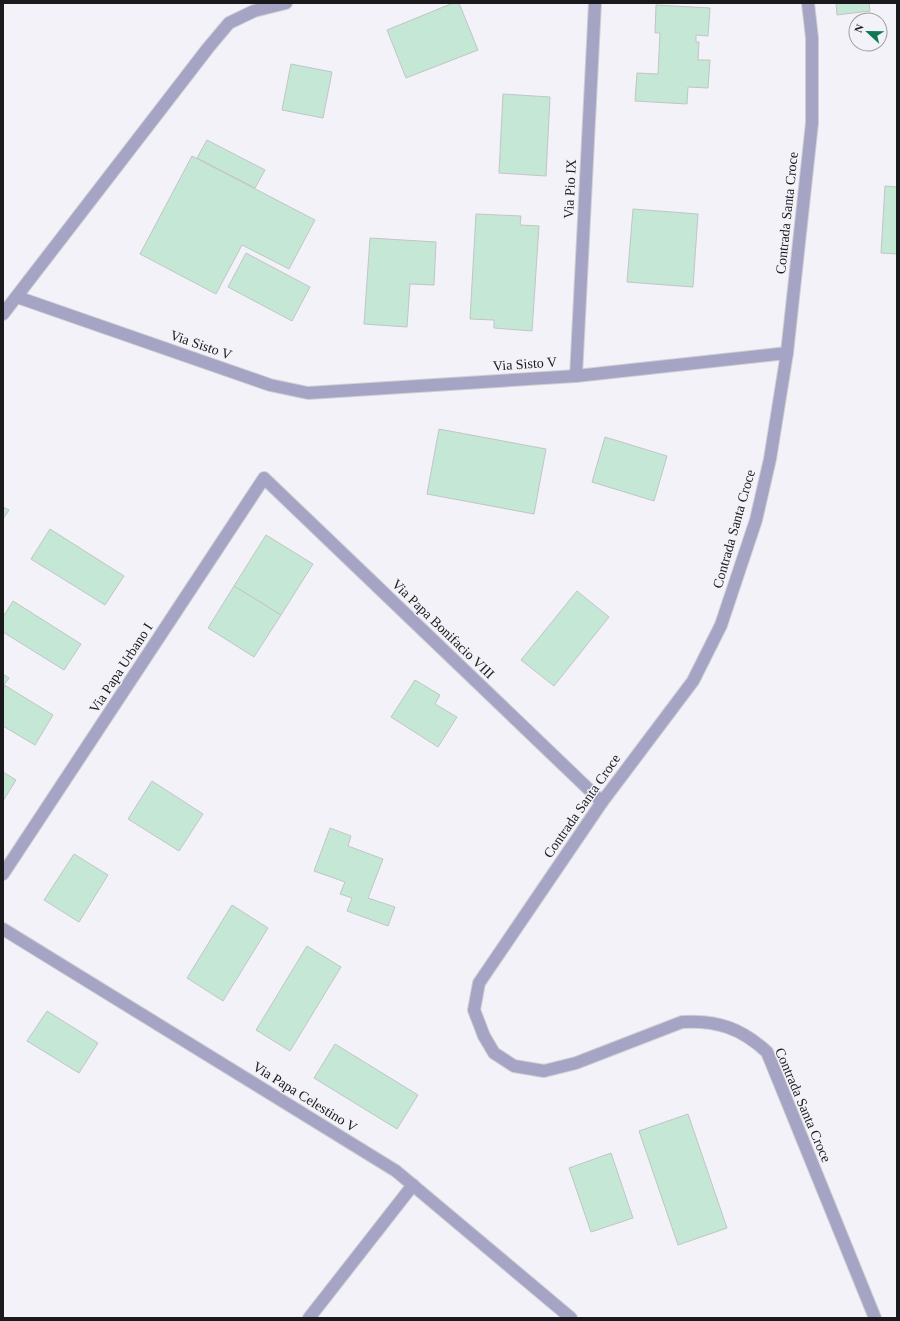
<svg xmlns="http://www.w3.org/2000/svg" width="900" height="1321" font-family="Georgia,serif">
<rect width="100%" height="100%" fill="#f2f2f8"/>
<g fill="#c5e7d5" stroke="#c1c6c3">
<polygon points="453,3 459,3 478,50 406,78 387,30"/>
<polygon points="836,3 869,3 870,11 837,15"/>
<polygon points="656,5 710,8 708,36 696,35 696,42 699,42 698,60 710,60 708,88 688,87 687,104 635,101 637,73 658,74 660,33 655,33"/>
<polygon points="291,64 332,72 323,118 282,110"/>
<polygon points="503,94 550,97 546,176 499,173"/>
<polygon points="207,140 265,170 255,188 197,158"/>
<polygon points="192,156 315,220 289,269 242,245 216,294 140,254"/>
<polygon points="885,186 897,187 897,254 881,253"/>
<polygon points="633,209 698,214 693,287 627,282"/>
<polygon points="476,214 521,216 520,225 539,226 532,331 494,328 494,320 470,319"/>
<polygon points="370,238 436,242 434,285 410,284 407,327 364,324"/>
<polygon points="246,253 310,287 292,321 228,287"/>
<polygon points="439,429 546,449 534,514 427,494"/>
<polygon points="605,437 667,456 654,501 592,482"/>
<polygon points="3,507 9,510 3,519"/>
<polygon points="50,529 124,576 105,605 31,559"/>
<polygon points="266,535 313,564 281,615 234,586"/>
<polygon points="234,586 281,615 254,657 208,628"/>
<polygon points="577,591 609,617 554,686 521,660"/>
<polygon points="13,601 81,644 64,670 3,632 3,617"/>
<polygon points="3,674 9,678 4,685 6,686 3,690"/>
<polygon points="415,680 440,695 435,704 457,717 438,747 391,717"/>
<polygon points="6,686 53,715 35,745 3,726 3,690"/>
<polygon points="3,772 16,780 3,801"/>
<polygon points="152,781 203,814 179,851 128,819"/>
<polygon points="330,828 351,836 348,846 383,859 368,898 395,907 388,926 347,911 352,898 340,894 345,882 314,871"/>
<polygon points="74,854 108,875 79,922 44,900"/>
<polygon points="232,905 268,928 223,1001 187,978"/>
<polygon points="307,946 341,967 290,1051 256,1030"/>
<polygon points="47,1011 98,1043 79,1073 27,1041"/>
<polygon points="335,1044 418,1095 397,1129 314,1078"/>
<polygon points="688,1114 727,1228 678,1245 639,1131"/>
<polygon points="611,1153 633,1218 591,1232 569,1168"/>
</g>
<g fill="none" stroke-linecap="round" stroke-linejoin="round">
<defs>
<g id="minor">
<path d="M808 3 812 38V123L787 353 770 459 756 520 721 625 693 681 602 802 479 983 474 1010 484 1036 494 1053 514 1066 544 1071 576 1063 682 1022C717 1020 741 1028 767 1052L875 1318"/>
<polyline points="17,297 270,385 308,393 576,376 787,353"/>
<polyline points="3,314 208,48 229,23 254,11 286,3"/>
<polyline points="576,376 595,3"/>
<polyline points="3,874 264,478 602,802"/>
<polyline points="3,929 396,1171 571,1318"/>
<polyline points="309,1318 413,1185"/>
</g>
</defs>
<use href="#minor" stroke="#cfcfd5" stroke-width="14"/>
<use href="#minor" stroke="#a5a4c5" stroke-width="12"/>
</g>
<g text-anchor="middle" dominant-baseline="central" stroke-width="3" stroke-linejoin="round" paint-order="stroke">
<g font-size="14" fill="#1a1a1c" stroke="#f2f2f8">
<text transform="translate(570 189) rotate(-87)">Via Pio IX</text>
<text transform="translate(787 213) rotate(-84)">Contrada Santa Croce</text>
<text transform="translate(201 345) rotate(19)">Via Sisto V</text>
<text transform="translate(525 364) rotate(-4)">Via Sisto V</text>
<text transform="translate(734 529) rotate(-74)">Contrada Santa Croce</text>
<text transform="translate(443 629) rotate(44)">Via Papa Bonifacio VIII</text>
<text transform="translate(121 668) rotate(-57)">Via Papa Urbano I</text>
<text transform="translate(582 806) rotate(-55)">Contrada Santa Croce</text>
<text transform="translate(305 1097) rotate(32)">Via Papa Celestino V</text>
<text transform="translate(803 1105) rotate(67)">Contrada Santa Croce</text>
</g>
</g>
<rect width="900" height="1321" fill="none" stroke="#1a1a1c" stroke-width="8"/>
<g transform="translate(868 32) rotate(292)"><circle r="19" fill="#f2f2f8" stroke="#9c9ca0"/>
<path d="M0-3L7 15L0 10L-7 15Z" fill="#0e7851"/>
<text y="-6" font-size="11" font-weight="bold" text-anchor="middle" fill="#1a1a1c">N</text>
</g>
</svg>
